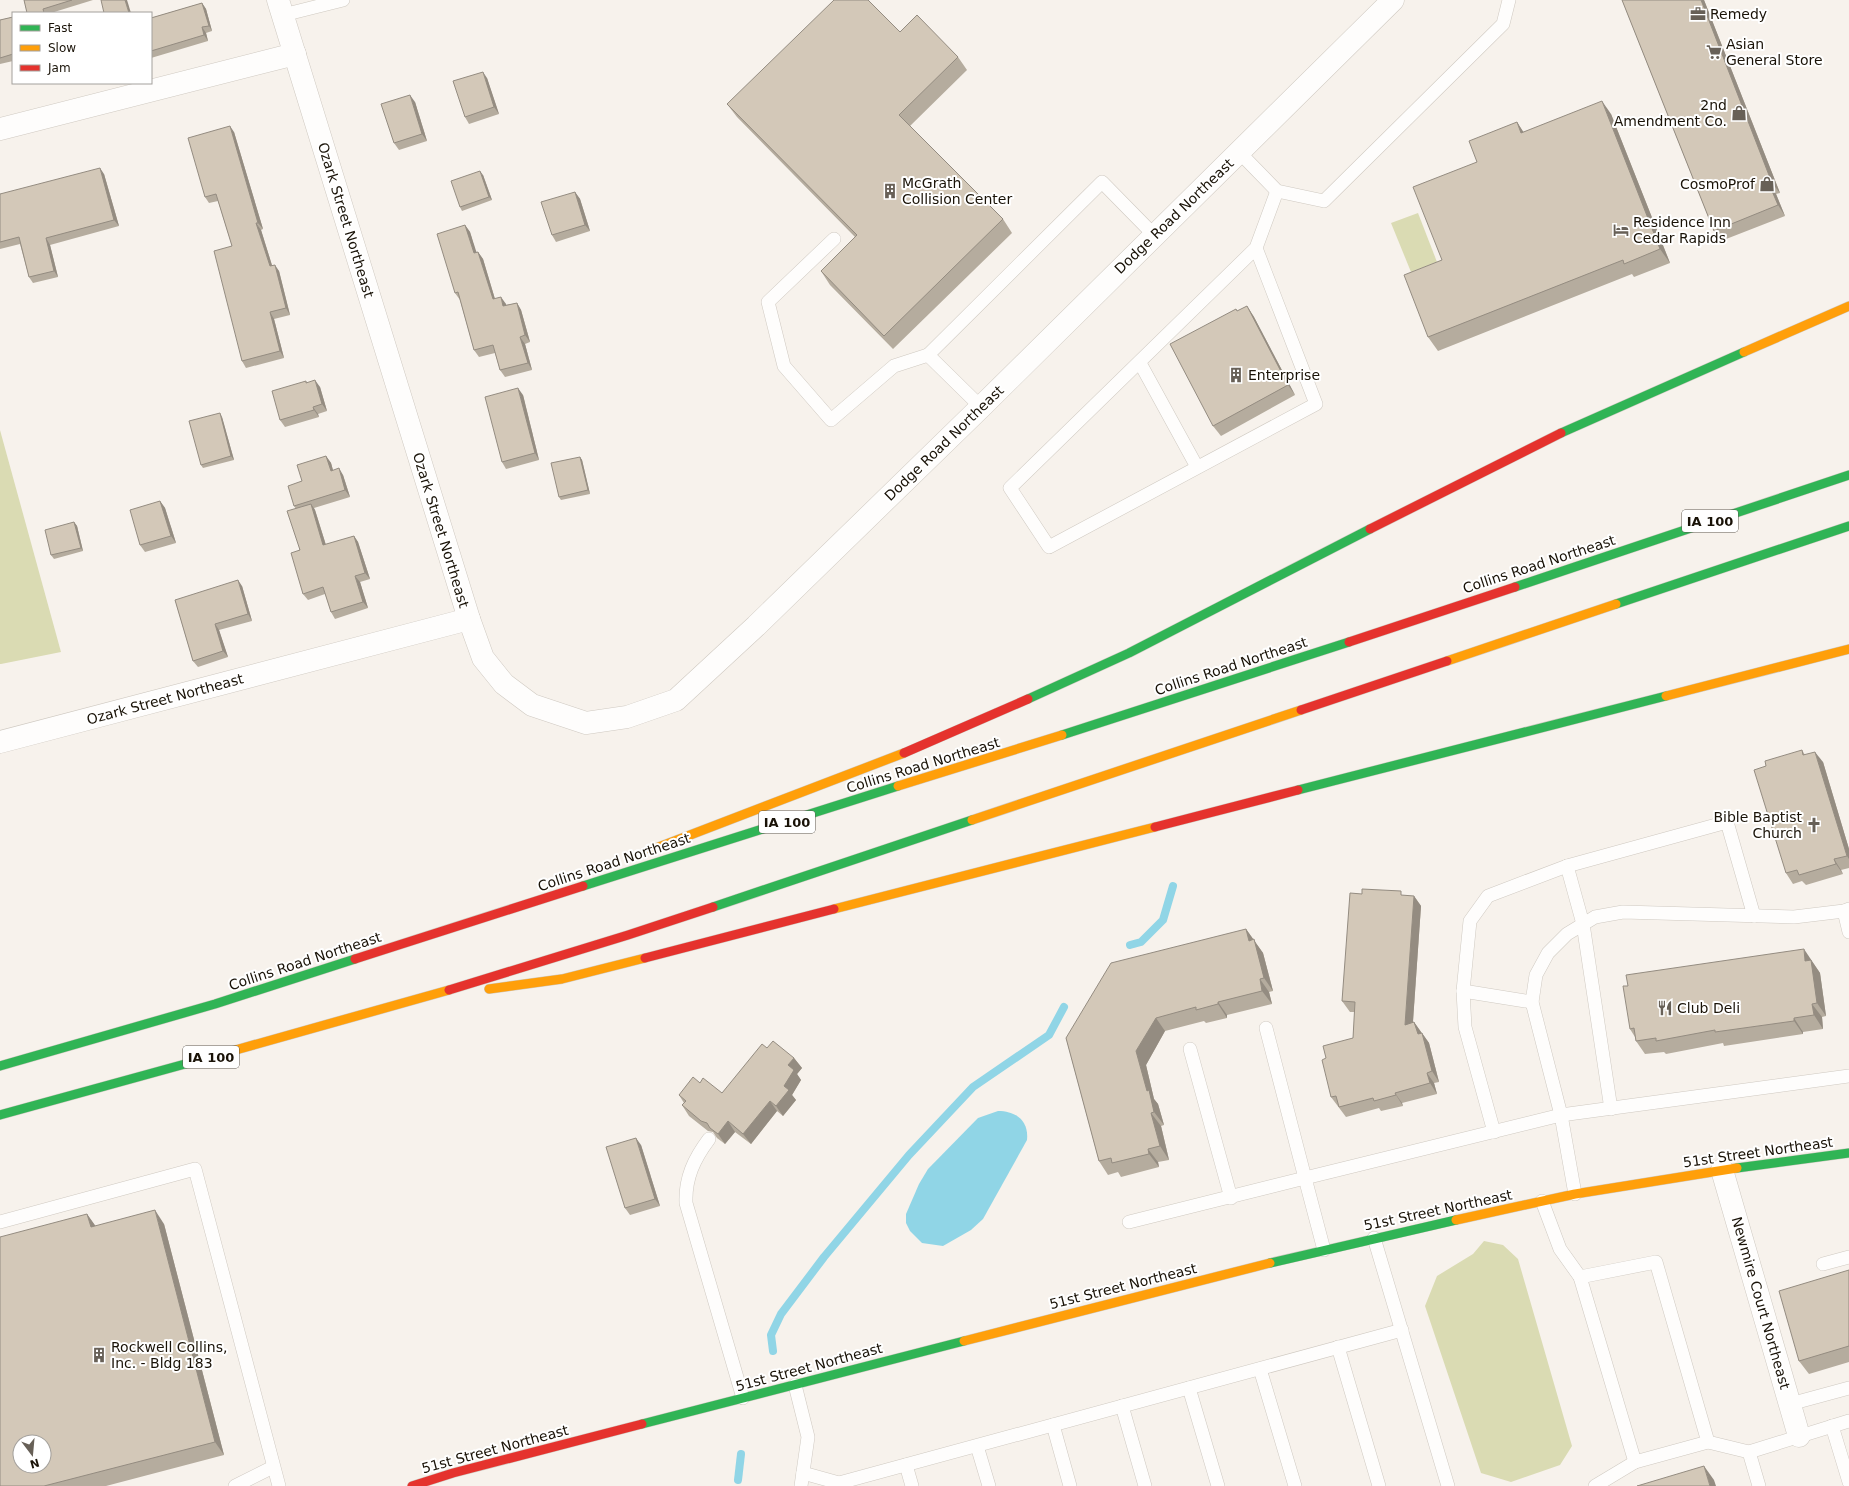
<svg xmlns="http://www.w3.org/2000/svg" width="1849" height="1486" font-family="'DejaVu Sans',sans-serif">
<rect width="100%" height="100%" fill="#f7f2ec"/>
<g fill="#dadbb3">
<polygon points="1418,213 1437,262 1411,272 1391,223"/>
<polygon points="0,430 61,652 1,664 0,664"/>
<polygon points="1484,1241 1503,1245 1518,1259 1572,1446 1560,1465 1511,1482 1481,1473 1425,1306 1437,1276 1473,1254"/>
</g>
<path fill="#90d5e6" d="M998 1111C1015 1111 1029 1120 1027 1140L983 1219 971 1230 943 1246 922 1243 910 1231 906 1223V1214L919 1184 928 1169 978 1118Z"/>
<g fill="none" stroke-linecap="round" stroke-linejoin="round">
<g stroke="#90d5e6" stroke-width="8">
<polyline points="1130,945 1141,942 1163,920 1173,886"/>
<polyline points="773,1351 771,1335 781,1314 824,1257 909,1155 973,1087 1049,1035 1064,1007"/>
<polyline points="738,1480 741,1454"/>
</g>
<defs>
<g id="lane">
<polyline points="283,15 343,0"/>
<polyline points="1239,152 1277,191 1324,201 1503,24 1509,0"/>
<polyline points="834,239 768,302 784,366 831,420 894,366 928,355"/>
<polyline points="1256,248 1010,488 1049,547 1316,404 1256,248 1277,191"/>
<polyline points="1140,363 1197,467"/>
<polyline points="981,407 928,355 1102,182 1154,235"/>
<polyline points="1567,866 1583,924 1611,1109"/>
<polyline points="1844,911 1849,932"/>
<polyline points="1463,991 1532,1002"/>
<polyline points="1190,1049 1231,1198"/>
<polyline points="1494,1132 1465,1027 1463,991 1470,921 1488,896 1567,866 1727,822 1754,916"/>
<path d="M709 1139C694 1159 685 1178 686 1203L743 1398"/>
<polyline points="1575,1194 1561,1115 1532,1002 1536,975 1548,953 1567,934 1595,917 1623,912 1794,917 1844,911 1849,909"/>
<polyline points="1542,1201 1560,1249 1580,1277 1656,1262 1708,1442 1749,1452"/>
<polyline points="0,1222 195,1169 279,1486"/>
<polyline points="1129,1222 1305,1178 1266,1028"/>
<polyline points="1374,1238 1448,1486"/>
<polyline points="1324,1250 1305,1178 1561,1115 1849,1076"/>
<polyline points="1823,1264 1849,1257"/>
<polyline points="1580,1277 1635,1462 1708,1442"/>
<polyline points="1338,1347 1379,1486"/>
<polyline points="1260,1369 1295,1486"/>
<polyline points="795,1385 808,1437 801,1486"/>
<polyline points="1189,1388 1218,1486"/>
<polyline points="1790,1404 1849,1388"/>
<polyline points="1122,1406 1145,1486"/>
<polyline points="1053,1425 1070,1486"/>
<polyline points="1832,1426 1849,1482"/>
<polyline points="977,1446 989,1486"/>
<polyline points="906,1465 912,1486"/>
<polyline points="803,1473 839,1483 1402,1330"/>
<polyline points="235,1486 273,1467"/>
<polyline points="1595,1486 1635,1462"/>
<polyline points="1759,1486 1749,1452 1849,1421"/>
</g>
<g id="street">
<polyline points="0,129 295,54"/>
<polyline points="469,619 483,658 504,684 532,705 586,723 627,717 676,700 756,626 981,407 1393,0"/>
<polyline points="0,742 469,619 278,0"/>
<polyline points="1722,1170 1799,1436"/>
</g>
<g id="fast">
<polyline points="1561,433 1744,352"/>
<polyline points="1515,587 1849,475"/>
<polyline points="1616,604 1849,526"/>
<polyline points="1028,699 1129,653 1370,529"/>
<polyline points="1062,735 1349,642"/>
<polyline points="1298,790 1666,696"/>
<polyline points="583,886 898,786"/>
<polyline points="713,907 972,820"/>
<polyline points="0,1066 215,1004 355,959"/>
<polyline points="0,1115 225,1053"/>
<polyline points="1737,1168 1849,1153"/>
<polyline points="1270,1263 1456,1220"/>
<polyline points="642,1424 964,1341"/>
</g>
<g id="slow">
<polyline points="1744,352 1849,306"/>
<polyline points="1447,661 1616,604"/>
<polyline points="1666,696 1849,649"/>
<polyline points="898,786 1062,735"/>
<polyline points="972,820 1301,710"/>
<polyline points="651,850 904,753"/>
<polyline points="834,909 1155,827"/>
<polyline points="489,989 562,979 645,958"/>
<polyline points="225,1053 449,990"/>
<polyline points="1456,1220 1575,1194 1737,1168"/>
<polyline points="964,1341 1270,1263"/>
</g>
<g id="jam">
<polyline points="1370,529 1561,433"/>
<polyline points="1349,642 1515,587"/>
<polyline points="1301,710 1447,661"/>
<polyline points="904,753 1028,699"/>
<polyline points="1155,827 1298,790"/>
<polyline points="645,958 834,909"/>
<polyline points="355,959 583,886"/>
<polyline points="449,990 628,935 713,907"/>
<polyline points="412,1486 453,1473 642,1424"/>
</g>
</defs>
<use href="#lane" stroke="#cfc9c1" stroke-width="14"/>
<use href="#street" stroke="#cfc9c1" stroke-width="23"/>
<use href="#fast" stroke="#cfc9c1" stroke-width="10"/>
<use href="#slow" stroke="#cfc9c1" stroke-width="10"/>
<use href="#jam" stroke="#cfc9c1" stroke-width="10"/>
<use href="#lane" stroke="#fefdfc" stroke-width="13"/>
<use href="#street" stroke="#fefdfc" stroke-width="22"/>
<use href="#fast" stroke="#30b455" stroke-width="9"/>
<use href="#slow" stroke="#ff9f0a" stroke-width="9"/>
<use href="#jam" stroke="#e5322d" stroke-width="9"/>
</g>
<g fill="#b5ac9e">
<polygon points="24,0 93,0 51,13 27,13"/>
<polygon points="1622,0 1704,0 1780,193 1776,194 1785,216 1721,241 1714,231"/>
<polygon points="202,3 206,9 212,31 206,33 208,41 151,58 151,18"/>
<polygon points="13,17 13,61 0,64 0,20"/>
<polygon points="900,32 958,57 967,70 910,126 1003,219 1012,233 893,349 830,285 821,271 855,237 737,117 727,104"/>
<polygon points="487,78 499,114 469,124 465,117"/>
<polygon points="415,102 427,141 399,150 394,143"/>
<polygon points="1611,114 1670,263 1634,277 1632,274 1438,351 1428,337 1442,260 1477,162 1517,122 1523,132"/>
<polygon points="234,132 263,229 261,230 272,265 279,271 290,315 274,319 284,358 246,368 242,361 232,246 218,201 209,203 205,197"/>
<polygon points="104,174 119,226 50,245 58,277 33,283 29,277 20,244 0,249 0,194"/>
<polygon points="483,175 492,200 462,211 460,207"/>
<polygon points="575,192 580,199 590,231 556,242 552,235"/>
<polygon points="465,225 470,232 476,253 478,252 483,259 495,299 506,304 506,305 517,303 521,310 530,342 525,344 532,370 505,377 500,370 495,353 479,357 474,350 460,300 455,293"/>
<polygon points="1247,306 1254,317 1295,395 1221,436 1213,426 1238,311"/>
<polygon points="306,381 307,383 320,387 327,411 318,414 319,417 285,427 280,420"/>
<polygon points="523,395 539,460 506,469 502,462"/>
<polygon points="222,417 234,460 203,468 201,465"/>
<polygon points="326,456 331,463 333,470 343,475 350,497 314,508 315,510 326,545 354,536 358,542 370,579 360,582 368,608 335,619 331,612 325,594 308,600 303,594 296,509 294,506 302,481"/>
<polygon points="580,457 582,460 590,494 561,500 559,497"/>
<polygon points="160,501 165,508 176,543 145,552 140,545"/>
<polygon points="74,522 77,526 83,551 54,559 51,555"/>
<polygon points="242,586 252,621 219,630 228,657 198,667 193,661 175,600"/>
<polygon points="1802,750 1805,755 1823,762 1849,849 1849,868 1841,870 1843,874 1806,885 1802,881 1793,884 1786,873"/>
<polygon points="1362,894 1414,896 1421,906 1413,1022 1414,1022 1429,1043 1439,1082 1434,1083 1437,1094 1402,1103 1403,1106 1381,1111 1379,1108 1346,1117 1331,1097 1326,1058 1353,1038 1355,1012 1350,1012 1342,1001"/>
<polygon points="1246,929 1263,953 1273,991 1269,992 1272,1004 1227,1015 1227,1018 1206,1023 1204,1021 1165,1031 1146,1065 1154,1099 1158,1104 1164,1125 1161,1126 1169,1160 1158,1162 1159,1167 1121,1177 1118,1172 1108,1175 1099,1161 1066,1038"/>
<polygon points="1813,962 1813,963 1820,973 1826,1016 1822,1017 1823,1029 1803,1032 1803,1034 1724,1046 1723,1043 1666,1054 1664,1052 1645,1054 1636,1041 1635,1037 1630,1029"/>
<polygon points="767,1048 794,1058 802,1068 797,1074 801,1080 792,1095 796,1100 783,1116 777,1111 751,1144 735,1132 725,1144 717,1138 713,1132 708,1131 689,1116 682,1105 684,1103 679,1095 700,1083 722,1093"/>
<polygon points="641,1145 660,1206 630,1215 625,1208"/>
<polygon points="87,1214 95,1226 164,1224 224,1455 106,1486 0,1486"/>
<polygon points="1849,1270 1849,1362 1809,1374 1799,1361"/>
</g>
<g fill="#948c81">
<polygon points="125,0 127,0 131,13 129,13"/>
<polygon points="1701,0 1704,0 1780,193 1772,183"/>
<polygon points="202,3 206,9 212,31 209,26"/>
<polygon points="202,27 206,33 208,41 204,35"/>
<polygon points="483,72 487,78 499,114 494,107"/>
<polygon points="410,95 415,102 427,141 422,134"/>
<polygon points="1602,101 1611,114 1670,263 1660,249"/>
<polygon points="1517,122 1526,136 1521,133"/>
<polygon points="230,126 234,132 263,229 258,223"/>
<polygon points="100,168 104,174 119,226 114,220"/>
<polygon points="480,171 483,175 492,200 489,197"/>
<polygon points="1769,184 1776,194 1785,216 1778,205"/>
<polygon points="575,192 580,199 590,231 585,225"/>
<polygon points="256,223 261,230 274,272 270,266"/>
<polygon points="465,225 470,232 479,260 474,253"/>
<polygon points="46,238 50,245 58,277 54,271"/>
<polygon points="478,252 483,259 497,306 493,299"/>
<polygon points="275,265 279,271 290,315 286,308"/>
<polygon points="501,297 506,304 508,313 503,306"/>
<polygon points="517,303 521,310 530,342 525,335"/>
<polygon points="1247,306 1254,317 1295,395 1288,385"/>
<polygon points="270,312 274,319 284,358 280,351"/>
<polygon points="520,337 525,344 532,370 528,363"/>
<polygon points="315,380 320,387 327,411 322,404"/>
<polygon points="518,388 523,395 539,460 535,453"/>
<polygon points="313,407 318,414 319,417 314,410"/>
<polygon points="220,413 222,417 234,460 231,456"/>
<polygon points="326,456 331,463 335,478 331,471"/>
<polygon points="580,457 582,460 590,494 588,490"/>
<polygon points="339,468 343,475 350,497 345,490"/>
<polygon points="160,501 165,508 176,543 171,536"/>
<polygon points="311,504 315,510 328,552 323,545"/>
<polygon points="74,522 77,526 83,551 81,548"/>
<polygon points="354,536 358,542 370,579 365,573"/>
<polygon points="355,576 360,582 368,608 363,602"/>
<polygon points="238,580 242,586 252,621 248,614"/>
<polygon points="215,624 219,630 228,657 223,651"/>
<polygon points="1815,752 1823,762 1849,849 1849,859 1847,856"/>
<polygon points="1834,859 1841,870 1843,874 1836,864"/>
<polygon points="1414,896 1421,906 1412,1035 1405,1025"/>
<polygon points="1246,929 1263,953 1273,991 1264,978 1249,941"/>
<polygon points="1804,949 1820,973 1826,1016 1817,1003 1805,961"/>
<polygon points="1260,979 1269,992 1272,1004 1262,991"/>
<polygon points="1218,1002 1227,1015 1227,1018 1218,1004"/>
<polygon points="1812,1004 1822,1017 1823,1029 1814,1015"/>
<polygon points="1156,1018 1165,1031 1146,1065 1154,1099 1158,1104 1164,1125 1154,1112 1147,1091 1136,1051"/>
<polygon points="1794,1018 1803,1032 1803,1034 1794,1021"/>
<polygon points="1414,1022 1421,1032 1425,1044 1418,1034"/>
<polygon points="1422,1033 1429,1043 1439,1082 1432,1071"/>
<polygon points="794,1058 802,1068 797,1074 801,1080 792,1095 796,1100 783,1116 776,1106 788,1065"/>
<polygon points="1427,1073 1434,1083 1437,1094 1430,1083"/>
<polygon points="1395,1093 1402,1103 1403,1106 1396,1095"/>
<polygon points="770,1101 777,1111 751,1144 743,1134"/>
<polygon points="1151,1113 1161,1126 1169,1160 1160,1146"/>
<polygon points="728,1121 735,1132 725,1144 718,1134"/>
<polygon points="636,1138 641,1145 660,1206 655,1199"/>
<polygon points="1148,1149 1158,1162 1159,1167 1149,1154"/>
<polygon points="155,1210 164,1224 224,1455 215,1442"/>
<polygon points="87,1214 97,1228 91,1227"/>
<polygon points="1704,1466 1714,1480 1716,1486 1710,1486"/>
</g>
<g fill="#d3c8b8" stroke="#948c81" fill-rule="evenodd">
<polygon points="24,0 72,0 43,9 44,13 27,13"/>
<polygon points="101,0 125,0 129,13 104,13"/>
<polygon points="834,0 868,0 900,32 917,15 958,57 899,115 1003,219 884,336 821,271 857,235 727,104"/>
<polygon points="1622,0 1701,0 1772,183 1769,184 1778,205 1714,231"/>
<polygon points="202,3 209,26 202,27 204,35 151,51 151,18"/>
<polygon points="13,17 13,54 0,58 0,20"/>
<polygon points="483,72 494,107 465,117 453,81"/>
<polygon points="410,95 422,134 394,143 381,104"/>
<polygon points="1602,101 1660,249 1624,264 1623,260 1428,337 1404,275 1442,260 1413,187 1477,162 1469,141 1517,122 1521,133"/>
<polygon points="230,126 258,223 256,223 270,266 275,265 286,308 270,312 280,351 242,361 214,251 232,246 216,194 205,197 188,138"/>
<polygon points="100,168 114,220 46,238 54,271 29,277 19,237 0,242 0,194"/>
<polygon points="480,171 489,197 460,207 451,181"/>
<polygon points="575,192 585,225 552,235 541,202"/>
<polygon points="465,225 474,253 478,252 493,299 501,297 503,306 517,303 525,335 520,337 528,363 500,370 493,345 474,350 458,292 455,293 437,234"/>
<polygon points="1247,306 1288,385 1213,426 1170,344 1236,309 1237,311"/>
<polygon points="315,380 322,404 313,407 314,410 280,420 272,391 306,381 306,383"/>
<polygon points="518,388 535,453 502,462 485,397"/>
<polygon points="220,413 231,456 201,465 189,421"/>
<polygon points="326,456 331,471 339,468 345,490 294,506 288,486 302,481 297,465"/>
<polygon points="580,457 588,490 559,497 551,463"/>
<polygon points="160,501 171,536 140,545 130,510"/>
<polygon points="311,504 323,545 354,536 365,573 355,576 363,602 331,612 323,587 303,594 291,553 300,550 287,511"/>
<polygon points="74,522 81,548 51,555 45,530"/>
<polygon points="238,580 248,614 215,624 223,651 193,661 175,600"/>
<polygon points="1802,750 1803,755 1815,752 1847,856 1834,859 1836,864 1799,875 1797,870 1786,873 1754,770 1766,766 1765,761"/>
<polygon points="1362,889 1401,891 1401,895 1414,896 1405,1025 1414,1022 1418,1034 1422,1033 1432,1071 1427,1073 1430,1083 1395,1093 1396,1095 1374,1101 1373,1098 1339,1107 1336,1096 1331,1097 1322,1060 1326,1058 1323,1046 1353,1038 1355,1002 1342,1001 1350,893 1362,894"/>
<polygon points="1246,929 1249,941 1254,939 1264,978 1260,979 1262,991 1218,1002 1218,1004 1196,1010 1196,1007 1156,1018 1136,1051 1147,1091 1149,1090 1154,1112 1151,1113 1160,1146 1148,1149 1149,1154 1112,1163 1111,1158 1099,1161 1066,1038 1111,963"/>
<polygon points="1804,949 1805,961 1811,960 1817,1003 1812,1004 1814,1015 1794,1018 1794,1021 1715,1032 1715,1030 1656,1041 1656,1038 1636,1041 1634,1028 1630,1029 1623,986 1628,986 1626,975"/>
<polygon points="773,1041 794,1058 788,1065 794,1070 784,1086 789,1090 776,1106 770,1101 743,1134 728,1121 718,1134 710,1128 707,1123 701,1121 682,1105 686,1101 679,1095 693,1077 700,1083 703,1078 722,1093 762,1044 767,1048"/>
<polygon points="636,1138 655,1199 625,1208 606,1147"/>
<path d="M155 1210 215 1442 44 1486H0V1237L87 1214 91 1227ZM20 1442H44V1466H20Z"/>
<polygon points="1849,1270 1849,1346 1799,1361 1779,1291"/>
<polygon points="1704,1466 1710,1486 1637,1486"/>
</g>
<defs>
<symbol id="office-bare" viewBox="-9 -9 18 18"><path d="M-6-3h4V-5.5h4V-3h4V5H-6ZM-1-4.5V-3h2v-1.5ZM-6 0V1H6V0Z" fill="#676057" stroke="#fff" stroke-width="2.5" paint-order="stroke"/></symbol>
<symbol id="supermarket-bare" viewBox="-9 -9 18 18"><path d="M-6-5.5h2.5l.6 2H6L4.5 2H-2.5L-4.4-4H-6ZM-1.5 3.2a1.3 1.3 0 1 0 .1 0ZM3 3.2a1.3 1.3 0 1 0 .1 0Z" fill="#676057" stroke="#fff" stroke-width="2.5" paint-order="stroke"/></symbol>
<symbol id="shop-bare" viewBox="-9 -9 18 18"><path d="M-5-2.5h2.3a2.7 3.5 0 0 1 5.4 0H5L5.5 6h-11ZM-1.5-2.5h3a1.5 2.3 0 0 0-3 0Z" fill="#676057" stroke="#fff" stroke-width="2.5" paint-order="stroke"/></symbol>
<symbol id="building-bare" viewBox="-9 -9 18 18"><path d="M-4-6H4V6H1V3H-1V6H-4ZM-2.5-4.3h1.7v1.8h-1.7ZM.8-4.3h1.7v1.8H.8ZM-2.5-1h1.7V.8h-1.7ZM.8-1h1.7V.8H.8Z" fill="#676057" stroke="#fff" stroke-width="2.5" paint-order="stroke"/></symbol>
<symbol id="hotel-bare" viewBox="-9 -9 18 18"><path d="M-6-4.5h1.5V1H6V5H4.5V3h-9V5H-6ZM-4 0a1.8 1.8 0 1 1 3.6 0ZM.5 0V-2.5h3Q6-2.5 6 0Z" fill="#676057" stroke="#fff" stroke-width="2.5" paint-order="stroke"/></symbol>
<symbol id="church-bare" viewBox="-9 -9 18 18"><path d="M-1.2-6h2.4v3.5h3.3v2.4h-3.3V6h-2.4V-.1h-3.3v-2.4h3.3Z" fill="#676057" stroke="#fff" stroke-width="2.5" paint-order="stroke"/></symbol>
<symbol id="restaurant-bare" viewBox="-9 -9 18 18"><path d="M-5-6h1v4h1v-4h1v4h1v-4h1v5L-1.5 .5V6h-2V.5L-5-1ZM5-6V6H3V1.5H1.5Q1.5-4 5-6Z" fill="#676057" stroke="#fff" stroke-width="2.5" paint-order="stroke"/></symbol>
</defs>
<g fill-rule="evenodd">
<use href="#office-bare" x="1687" y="3" width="22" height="22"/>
<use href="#supermarket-bare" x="1703" y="41" width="22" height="22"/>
<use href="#shop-bare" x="1728" y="102" width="22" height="22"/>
<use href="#shop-bare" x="1756" y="173" width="22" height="22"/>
<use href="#building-bare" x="879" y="180" width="22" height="22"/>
<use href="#hotel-bare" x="1610" y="219" width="22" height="22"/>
<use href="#building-bare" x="1225" y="364" width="22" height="22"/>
<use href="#church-bare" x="1803" y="814" width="22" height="22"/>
<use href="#restaurant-bare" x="1654" y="997" width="22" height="22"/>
<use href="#building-bare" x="88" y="1344" width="22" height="22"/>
</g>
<g text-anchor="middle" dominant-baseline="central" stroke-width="4" stroke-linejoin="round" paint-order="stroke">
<g fill="#fff" stroke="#5e5951" stroke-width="1">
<rect x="1682" y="510" width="56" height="22" rx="3"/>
<rect x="759" y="811" width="56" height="22" rx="3"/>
<rect x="183" y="1046" width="56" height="22" rx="3"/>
</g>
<g font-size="13" font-weight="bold" fill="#191207">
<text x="1710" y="521">IA 100</text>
<text x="787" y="822">IA 100</text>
<text x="211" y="1057">IA 100</text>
</g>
<g font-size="14" fill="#191207" stroke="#fff" text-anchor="start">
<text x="1710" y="14">Remedy</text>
<text x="1726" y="44">Asian<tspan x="1726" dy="16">General Store</tspan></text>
<text x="1727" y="105" text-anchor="end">2nd<tspan x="1727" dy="16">Amendment Co.</tspan></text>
<text x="902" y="183">McGrath<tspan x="902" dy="16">Collision Center</tspan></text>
<text x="1755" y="184" text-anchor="end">CosmoProf</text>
<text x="1633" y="222">Residence Inn<tspan x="1633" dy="16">Cedar Rapids</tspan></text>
<text x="1248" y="375">Enterprise</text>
<text x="1802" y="817" text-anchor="end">Bible Baptist<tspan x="1802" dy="16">Church</tspan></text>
<text x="1677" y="1008">Club Deli</text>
<text x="111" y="1347">Rockwell Collins,<tspan x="111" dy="16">Inc. - Bldg 183</tspan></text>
</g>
<g font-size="14" fill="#191207" stroke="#fff">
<text transform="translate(1174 216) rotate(-44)">Dodge Road Northeast</text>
<text transform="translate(346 220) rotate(73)">Ozark Street Northeast</text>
<text transform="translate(944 443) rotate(-44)">Dodge Road Northeast</text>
<text transform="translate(441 530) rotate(73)">Ozark Street Northeast</text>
<text transform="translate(1539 564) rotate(-18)">Collins Road Northeast</text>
<text transform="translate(1231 666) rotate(-18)">Collins Road Northeast</text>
<text transform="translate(165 699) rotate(-15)">Ozark Street Northeast</text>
<text transform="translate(923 765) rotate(-17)">Collins Road Northeast</text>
<text transform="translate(614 862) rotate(-18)">Collins Road Northeast</text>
<text transform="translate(305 961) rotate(-18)">Collins Road Northeast</text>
<text transform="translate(1758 1152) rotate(-8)">51st Street Northeast</text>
<text transform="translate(1438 1210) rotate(-12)">51st Street Northeast</text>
<text transform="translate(1123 1286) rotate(-14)">51st Street Northeast</text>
<text transform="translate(1761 1303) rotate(74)">Newmire Court Northeast</text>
<text transform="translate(809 1367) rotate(-15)">51st Street Northeast</text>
<text transform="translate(495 1449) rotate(-15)">51st Street Northeast</text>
</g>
</g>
<rect x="12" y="12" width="140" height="72" fill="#ffffff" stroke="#a3a09c"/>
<rect x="20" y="25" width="20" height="6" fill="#30b455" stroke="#a3a09c"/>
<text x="48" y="32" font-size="12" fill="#191207">Fast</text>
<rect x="20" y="45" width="20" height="6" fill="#ff9f0a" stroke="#a3a09c"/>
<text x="48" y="52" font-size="12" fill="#191207">Slow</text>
<rect x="20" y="65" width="20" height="6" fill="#e5322d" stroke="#a3a09c"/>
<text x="48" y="72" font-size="12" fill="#191207">Jam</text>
<g transform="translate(32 1454) rotate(164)"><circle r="19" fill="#ffffff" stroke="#a3a09c"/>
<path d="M0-3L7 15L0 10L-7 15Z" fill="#676057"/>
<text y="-6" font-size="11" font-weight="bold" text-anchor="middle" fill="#191207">N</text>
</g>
</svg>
